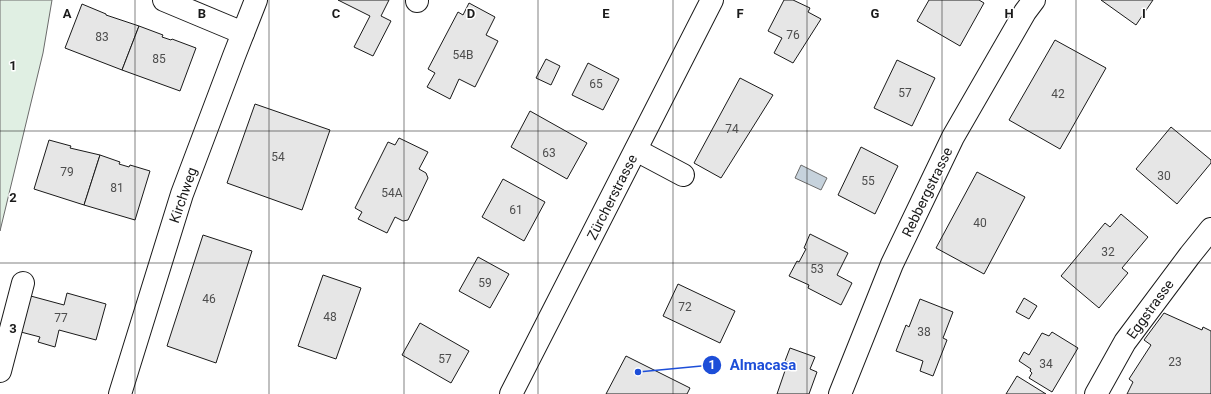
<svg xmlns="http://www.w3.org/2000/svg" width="1211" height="394" font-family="Roboto,sans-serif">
<rect width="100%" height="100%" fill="#fff"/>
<polygon fill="#e0efe3" stroke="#6a6a6a" points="0,0 52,0 43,53 0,231"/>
<polygon fill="#c6d2dc" stroke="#6a6a6a" points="801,165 827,178 821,190 795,178"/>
<g fill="#e6e6e6" stroke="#1a1a1a">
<polygon points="338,0 389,0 381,16 391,21 373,56 354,47 370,16"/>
<polygon points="784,0 793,0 810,8 808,12 821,19 793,63 774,53 782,38 768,31"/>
<polygon points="929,0 979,0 984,3 960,46 917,21"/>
<polygon points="1101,0 1153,0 1136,25"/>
<polygon points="469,3 495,17 486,35 498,41 475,87 459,79 450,99 427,87 435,73 428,69 458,12 463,15"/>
<polygon points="82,4 106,14 106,15 139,26 122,70 65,48"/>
<polygon points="139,26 163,35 162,37 171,40 172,39 196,48 180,91 122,70"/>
<polygon points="1055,40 1106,68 1060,149 1009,120"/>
<polygon points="546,59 560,66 551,85 536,78"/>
<polygon points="897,60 935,78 912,126 874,108"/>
<polygon points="588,63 619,79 603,110 572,95"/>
<polygon points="740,78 773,95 721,178 694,163"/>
<polygon points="255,104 330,130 302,210 227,183"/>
<polygon points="530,111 587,143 567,179 511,147"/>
<polygon points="1171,127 1211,160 1211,163 1177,204 1136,169"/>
<polygon points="399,138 428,152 419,169 426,173 428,178 408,220 403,221 395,217 387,233 358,219 362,212 355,208 388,142 395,145"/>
<polygon points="49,140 71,146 70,148 100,155 84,205 34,189"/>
<polygon points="861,147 898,166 875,214 838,195"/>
<polygon points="100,155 120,162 119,164 129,167 130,165 150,171 135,220 84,205"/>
<polygon points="977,172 1025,197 984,274 936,248"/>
<polygon points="503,179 545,202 524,241 482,217"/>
<polygon points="1121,214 1148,237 1122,268 1128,273 1099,308 1061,276 1105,223 1110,227"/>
<polygon points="810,234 848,253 837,275 852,283 841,305 808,288 809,285 789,276 797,261 799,262 806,249 804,248"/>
<polygon points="203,235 252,251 216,363 167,346"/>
<polygon points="478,257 509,274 490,308 459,291"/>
<polygon points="323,275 361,288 336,359 298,346"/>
<polygon points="678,284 735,311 720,343 663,316"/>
<polygon points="67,293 106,304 96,340 59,330 55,347 38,342 40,337 17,331 27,295 64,305"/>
<polygon points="1024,298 1037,306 1029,319 1016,312"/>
<polygon points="920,299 953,312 943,338 947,340 933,376 920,371 923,361 896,351 906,325 909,327"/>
<polygon points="1164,313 1202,330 1203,327 1211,331 1211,394 1127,394 1133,382 1129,379 1151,345 1144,340"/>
<polygon points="420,323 469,351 451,383 402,355"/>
<polygon points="1052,332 1078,348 1052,392 1029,378 1032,373 1030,371 1031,369 1019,361 1024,352 1029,355 1042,333 1049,336"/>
<polygon points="790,348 815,357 810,369 817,372 809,394 777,394 788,362 785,361"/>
<polygon points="626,356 690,388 687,394 606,394"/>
<polygon points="1017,376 1046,394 1006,394"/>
</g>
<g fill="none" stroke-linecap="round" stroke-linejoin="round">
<defs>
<g id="minor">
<polyline points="164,0 243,33"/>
<polyline points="417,1 417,0"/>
<polyline points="636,150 683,175"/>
<polyline points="0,371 23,283"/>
<polyline points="120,394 182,194 234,56 256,0"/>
<polyline points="840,394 892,264 953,137 1025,12 1034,0"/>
<polyline points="1096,394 1125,342 1190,255 1211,229"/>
</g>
<polyline id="major" points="511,394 712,0"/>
</defs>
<use href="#minor" stroke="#1a1a1a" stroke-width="24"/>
<use href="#major" stroke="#1a1a1a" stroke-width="24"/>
<use href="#minor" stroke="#fff" stroke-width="22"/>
<use href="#major" stroke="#fff" stroke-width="22"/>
</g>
<path fill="none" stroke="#1a1a1a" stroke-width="1" stroke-opacity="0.55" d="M135 0V394M269 0V394M404 0V394M538 0V394M673 0V394M807 0V394M942 0V394M1076 0V394M0 131H1211M0 263H1211"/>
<g text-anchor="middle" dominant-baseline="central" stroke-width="3" stroke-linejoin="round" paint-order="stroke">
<g font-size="12" fill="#4d4d4d">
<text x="793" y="35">76</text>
<text x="102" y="37">83</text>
<text x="463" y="55">54B</text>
<text x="159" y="59">85</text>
<text x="596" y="84">65</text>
<text x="905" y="93">57</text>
<text x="1058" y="94">42</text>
<text x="732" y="129">74</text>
<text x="549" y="153">63</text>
<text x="278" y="157">54</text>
<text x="67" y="172">79</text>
<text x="1164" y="176">30</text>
<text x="868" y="181">55</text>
<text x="117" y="188">81</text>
<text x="392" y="193">54A</text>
<text x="516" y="210">61</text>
<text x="980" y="223">40</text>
<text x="1108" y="252">32</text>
<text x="817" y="269">53</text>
<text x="485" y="283">59</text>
<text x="209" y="299">46</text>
<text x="685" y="307">72</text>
<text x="330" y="317">48</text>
<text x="61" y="318">77</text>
<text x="924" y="332">38</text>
<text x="445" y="359">57</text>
<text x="1175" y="362">23</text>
<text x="1046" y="364">34</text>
</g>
<g font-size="14" fill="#1a1a1a" stroke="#fff">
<text transform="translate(927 192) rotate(-64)">Rebbergstrasse</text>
<text transform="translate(183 195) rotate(-71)">Kirchweg</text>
<text transform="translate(612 197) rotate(-63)">Zürcherstrasse</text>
<text transform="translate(1150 309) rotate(-54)">Eggstrasse</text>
</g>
</g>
<g font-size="13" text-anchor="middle" font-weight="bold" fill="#1a1a1a" stroke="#fff" stroke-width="3" stroke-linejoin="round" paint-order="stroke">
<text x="67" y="18">A</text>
<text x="202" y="18">B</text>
<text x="336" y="18">C</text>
<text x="471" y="18">D</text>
<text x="606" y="18">E</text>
<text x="740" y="18">F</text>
<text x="875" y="18">G</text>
<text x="1009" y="18">H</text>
<text x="1144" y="18">I</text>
<text x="13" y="70">1</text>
<text x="13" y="202">2</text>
<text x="13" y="333">3</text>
</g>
<path fill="none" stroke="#1d4ed8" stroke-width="1.5" d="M638 372L712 365"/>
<g fill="#1d4ed8" stroke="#fff" stroke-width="1.5">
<circle cx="638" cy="372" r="4"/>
<circle cx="712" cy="365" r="10"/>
</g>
<g font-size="12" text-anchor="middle" font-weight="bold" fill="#fff">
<text x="712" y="369">1</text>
</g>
<g font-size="15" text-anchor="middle" font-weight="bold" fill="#1d4ed8" stroke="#fff" stroke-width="3" stroke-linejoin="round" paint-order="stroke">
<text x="763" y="370">Almacasa</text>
</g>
</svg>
